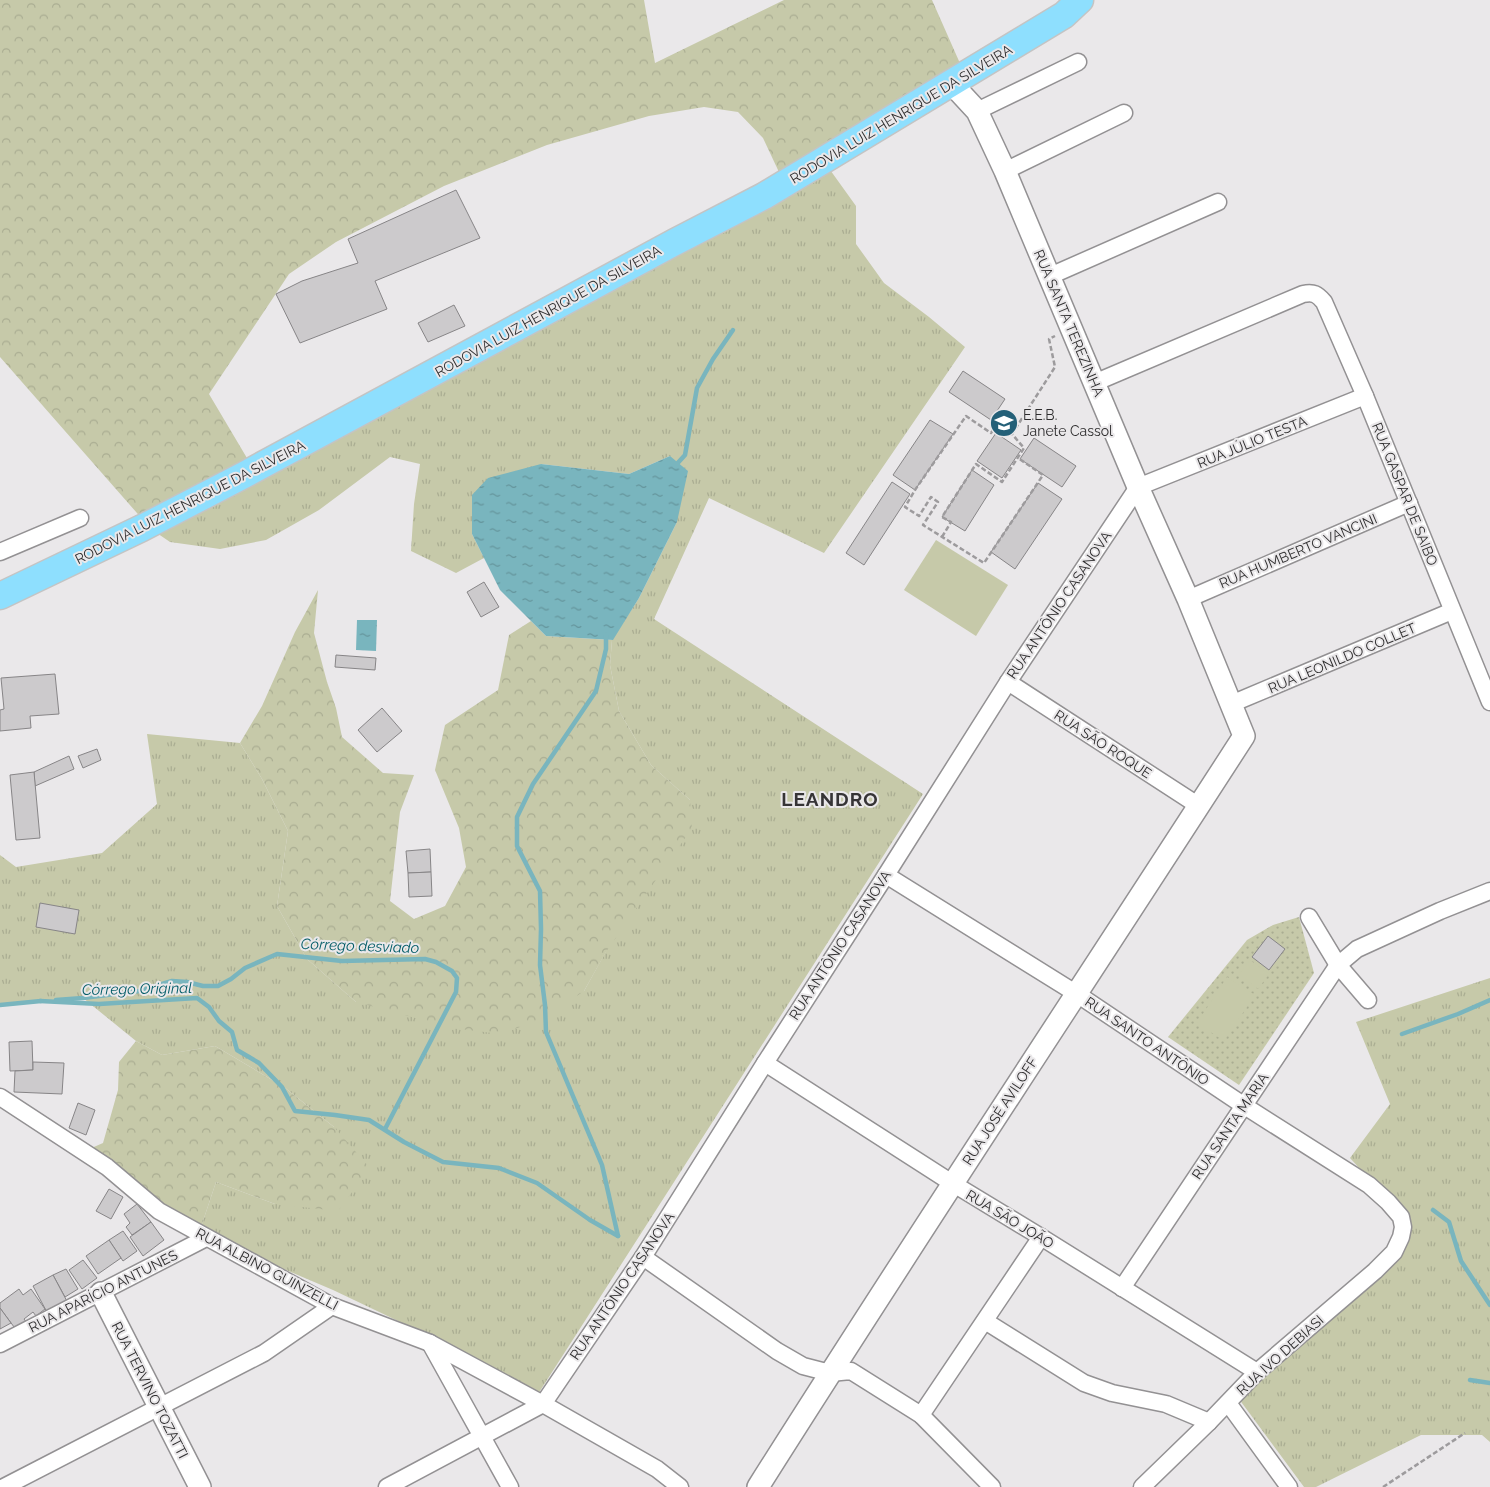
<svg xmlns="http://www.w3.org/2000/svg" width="1490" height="1487" font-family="Raleway,sans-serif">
<defs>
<pattern id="grass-tufts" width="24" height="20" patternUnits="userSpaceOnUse" patternTransform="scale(1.25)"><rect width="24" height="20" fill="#c6c9a9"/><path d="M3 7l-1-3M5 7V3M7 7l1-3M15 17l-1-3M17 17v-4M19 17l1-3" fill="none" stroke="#aaad92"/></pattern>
<pattern id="forest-crowns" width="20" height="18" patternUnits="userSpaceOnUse" patternTransform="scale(1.25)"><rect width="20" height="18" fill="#c6c9a9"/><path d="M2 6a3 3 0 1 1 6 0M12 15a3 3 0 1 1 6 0" fill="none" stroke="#aaad92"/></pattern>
<pattern id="park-dots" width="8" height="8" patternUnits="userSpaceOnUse" patternTransform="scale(1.25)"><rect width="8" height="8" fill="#c6c9a9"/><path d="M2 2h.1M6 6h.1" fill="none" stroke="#aaad92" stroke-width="1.8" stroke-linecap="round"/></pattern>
<pattern id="water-ripples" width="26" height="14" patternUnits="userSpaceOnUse" patternTransform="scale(1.25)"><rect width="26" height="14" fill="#79b5be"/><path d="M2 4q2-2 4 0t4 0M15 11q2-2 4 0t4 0" fill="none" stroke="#64949b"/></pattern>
</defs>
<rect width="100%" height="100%" fill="#eae8ea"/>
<g fill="url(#grass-tufts)">
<polygon points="828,167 856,206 856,244 884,283 929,317 965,347 824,553 709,498 654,619 923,794 538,1394 417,1330 333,1290 199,1233 216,1182 275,1204 334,1127 284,1087 215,1046 162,1055 136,1041 83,998 0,1004 0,855 16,867 102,853 157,804 147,734 240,743 262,779 288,831 277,906 307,959 356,1002 584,991 690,800 651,765 619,711 610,665 612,640 639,598 677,522 670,456 629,474 541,464 472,534 484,558 456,573 411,551 414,504 420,464 390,457 319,510 266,540 220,549 170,542 151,529"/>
<polygon points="1490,978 1490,1442 1482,1435 1421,1435 1316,1487 1304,1487 1239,1399 1249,1386 1382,1274 1403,1216 1350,1158 1390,1104 1356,1022"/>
</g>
<g fill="url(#forest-crowns)">
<polygon points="0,0 644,0 655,63 784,0 932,0 970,86 780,195 778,170 763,138 738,112 704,107 649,116 547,145 444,186 336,242 289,274 209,394 257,475 151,529 0,357"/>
<polygon points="318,590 314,633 327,682 336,708 342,737 383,773 414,775 400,812 390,901 414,919 445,906 466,867 459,828 435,770 445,725 498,690 509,635 531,621 546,636 612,640 610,665 619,711 651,765 690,800 692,828 606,952 584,991 545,1018 500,1034 453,1028 356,1002 307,959 277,906 288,831 262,779 240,743 262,706 295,632"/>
<polygon points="136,1041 162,1055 215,1046 284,1087 334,1127 370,1168 338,1211 275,1204 216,1182 199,1233 80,1153 103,1143 118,1090 119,1062"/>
</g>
<polygon fill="url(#park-dots)" points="1299,917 1314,973 1239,1085 1168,1037 1247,940 1273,925"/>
<g fill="#c6c9a9">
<polygon points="936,540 1008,585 976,636 904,590"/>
<polygon points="1250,960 1269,974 1258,989 1239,974"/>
<polygon points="1227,977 1255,995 1224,1041 1197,1023"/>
</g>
<g fill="url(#water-ripples)">
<polygon points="670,456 688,471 677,522 639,598 613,640 546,636 500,590 472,534 472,495 488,478 541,464 629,474"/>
<polygon points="357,620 377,620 376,651 356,650"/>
</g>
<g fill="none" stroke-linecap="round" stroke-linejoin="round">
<g stroke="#79b5be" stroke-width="4.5">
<polyline points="675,466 685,455 697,388 713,359 733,330"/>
<polyline points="606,635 606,649 596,691 533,784 517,817 517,846 540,891 541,929 540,965 545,1005 546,1032 602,1165 618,1236"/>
<polyline points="56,1000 83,998 139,991 172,981 187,982 203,986 218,986 231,979 245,968 277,954 342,961 425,959 436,962 452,971 457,978 456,992 385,1129"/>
<polyline points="40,1001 99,1004 197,998 209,1007 219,1021 232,1032 237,1050 259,1063 282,1087 295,1111 335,1115 369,1120 404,1142 443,1162 499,1168 537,1183 590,1220 618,1236"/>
<polyline points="0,1005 41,1001"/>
<polyline points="1402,1034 1458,1014 1490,1000"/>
<polyline points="1433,1210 1449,1222 1461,1261 1490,1305"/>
<polyline points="1470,1380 1490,1383"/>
</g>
</g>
<g fill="#cccacc" stroke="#878587">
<polygon points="456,190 480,238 375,281 387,309 300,343 276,294 302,281 358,263 348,239"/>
<polygon points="454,305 465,326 428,342 418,323"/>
<polygon points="963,371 1005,399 991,420 949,392"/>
<polygon points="930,420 953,434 915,490 893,475"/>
<polygon points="996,433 1021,450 1002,478 977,461"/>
<polygon points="1034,438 1076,466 1062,487 1020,459"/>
<polygon points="972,470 994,485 965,531 942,517"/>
<polygon points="892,482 910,494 864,565 846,553"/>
<polygon points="1038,483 1062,499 1015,569 991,552"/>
<polygon points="484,582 499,607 481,617 467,592"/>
<polygon points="336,655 376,658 375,670 335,667"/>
<polygon points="55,674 59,714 30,716 31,728 0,731 0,710 4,709 1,678"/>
<polygon points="382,708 402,731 377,752 358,730"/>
<polygon points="97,749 101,760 83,768 78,756"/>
<polygon points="69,756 74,769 35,786 34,772"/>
<polygon points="34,772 40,838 16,840 10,775"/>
<polygon points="430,849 431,872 408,873 406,851"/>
<polygon points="431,872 432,896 409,897 408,873"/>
<polygon points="40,903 79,910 75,934 36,927"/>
<polygon points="1268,936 1285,949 1269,970 1252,957"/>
<polygon points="32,1041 33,1070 10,1071 9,1042"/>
<polygon points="33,1062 64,1063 62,1094 14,1092 15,1071 33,1070"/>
<polygon points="78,1103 95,1110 86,1135 69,1128"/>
<polygon points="109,1189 123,1197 111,1219 96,1211"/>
<polygon points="137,1204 151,1222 132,1235 126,1227 130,1223 124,1214"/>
<polygon points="151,1222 164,1240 143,1256 130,1237"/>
<polygon points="123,1231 137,1251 123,1261 109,1240"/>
<polygon points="109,1240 121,1258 98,1274 86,1256"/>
<polygon points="83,1260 97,1278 82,1289 69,1270"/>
<polygon points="66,1269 78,1289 65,1297 53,1275"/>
<polygon points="53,1275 69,1305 49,1316 33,1286"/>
<polygon points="19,1289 23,1295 31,1289 45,1309 36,1316 33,1312 24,1319 27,1323 17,1331 0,1308 0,1303"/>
<polygon points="0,1308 11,1323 0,1329"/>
</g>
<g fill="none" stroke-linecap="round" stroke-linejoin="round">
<defs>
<g id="minor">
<polyline points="977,111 1078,62"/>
<polyline points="1005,171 1124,113"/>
<polyline points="1050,276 1218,202"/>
<path d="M1094 383 1303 294C1314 292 1317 294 1324 302L1365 396 1490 702"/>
<polyline points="0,552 80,518"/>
<polyline points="1188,599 1409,503"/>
<polyline points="1008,682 1199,806"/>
<polyline points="1231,704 1452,611"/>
<polyline points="886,875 1077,994 1243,1105 1369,1185 1388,1202 1401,1217 1403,1227 1401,1237 1394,1252 1375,1271 1257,1372 1209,1422 1142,1487"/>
<polyline points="1309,917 1338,965 1368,1000"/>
<polyline points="765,1063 952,1183 1041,1237 1257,1372"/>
<polyline points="0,1097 107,1167 159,1211 332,1306 430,1343 543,1404 657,1469 680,1487"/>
<polyline points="643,1257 777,1351 803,1366 830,1373 851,1371 921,1415 992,1487"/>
<polyline points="1122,1288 1338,965 1357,949 1440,911 1490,891"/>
<polyline points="985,1321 1084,1383 1112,1393 1166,1404 1209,1422"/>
<polyline points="430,1343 510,1487"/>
<polyline points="0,1344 206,1238"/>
<polyline points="1228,1403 1289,1487"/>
<polyline points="921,1415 1041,1237"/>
<polyline points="4,1487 264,1353 332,1306"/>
<polyline points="387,1487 543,1404 643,1257 765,1063 886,875 1008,682 1138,487 1365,396"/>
</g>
<g id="tertiary">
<polyline points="101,1293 200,1487"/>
<path d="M758 1487C917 1235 1082 987 1244 736L1188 599 1138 487 1005 171 977 111 952 84"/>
</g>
<polyline id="primary" points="0,596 142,528 244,475 675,242 764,196 1064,15 1080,0"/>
</defs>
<use href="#minor" stroke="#939193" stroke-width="19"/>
<use href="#tertiary" stroke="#939193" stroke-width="24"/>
<use href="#primary" stroke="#c4c4c4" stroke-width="29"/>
<g stroke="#9d9b9d" stroke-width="2.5" stroke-dasharray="5 2.5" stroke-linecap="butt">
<polyline points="1012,434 1000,420 991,433 966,416 915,490 905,507 919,516 931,497 938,502 923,525 984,563 1043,475 1018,458"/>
<polyline points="942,537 951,522 942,517 976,464 1002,482 1024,448 1012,434 1055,367 1049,339 1055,336"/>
<polyline points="1383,1487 1465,1433"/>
</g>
<use href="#minor" stroke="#fff" stroke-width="16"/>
<use href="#tertiary" stroke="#fff" stroke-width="21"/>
<use href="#primary" stroke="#8edffe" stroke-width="26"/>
</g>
<defs>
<symbol id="school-disc" viewBox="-11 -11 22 22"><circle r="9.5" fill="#246078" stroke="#eae8ea"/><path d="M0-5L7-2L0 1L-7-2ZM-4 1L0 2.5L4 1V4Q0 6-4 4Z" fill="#fff"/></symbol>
</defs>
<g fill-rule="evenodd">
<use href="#school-disc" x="988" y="407" width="32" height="32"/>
</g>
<g text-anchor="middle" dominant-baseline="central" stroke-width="4" stroke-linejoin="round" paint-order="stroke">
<g font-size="14" fill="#2e2d2e" stroke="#eae8ea">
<text transform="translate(901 114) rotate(-31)">RODOVIA LUIZ HENRIQUE DA SILVEIRA</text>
<text transform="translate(548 311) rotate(-29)">RODOVIA LUIZ HENRIQUE DA SILVEIRA</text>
<text transform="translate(1069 323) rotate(67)">RUA SANTA TEREZINHA</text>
<text transform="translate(1252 442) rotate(-22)">RUA JÚLIO TESTA</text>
<text transform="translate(1405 494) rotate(68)">RUA GASPAR DE SAIBO</text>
<text transform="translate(190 502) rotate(-27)">RODOVIA LUIZ HENRIQUE DA SILVEIRA</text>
<text transform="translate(1298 551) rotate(-23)">RUA HUMBERTO VANCINI</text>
<text transform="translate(1059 605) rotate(-56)">RUA ANTÔNIO CASANOVA</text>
<text transform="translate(1342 658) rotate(-23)">RUA LEONILDO COLLET</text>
<text transform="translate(1103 744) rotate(33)">RUA SÃO ROQUE</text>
<text transform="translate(840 945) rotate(-57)">RUA ANTÔNIO CASANOVA</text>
<text transform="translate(1147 1041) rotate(34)">RUA SANTO ANTÔNIO</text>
<text transform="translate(1000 1111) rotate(-57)">RUA JOSÉ AVILOFF</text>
<text transform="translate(1230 1126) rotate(-56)">RUA SANTA MARIA</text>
<text transform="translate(1010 1219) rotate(31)">RUA SÃO JOÃO</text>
<text transform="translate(267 1269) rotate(28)">RUA ALBINO GUINZELLI</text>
<text transform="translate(622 1286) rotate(-56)">RUA ANTÔNIO CASANOVA</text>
<text transform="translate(103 1291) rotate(-27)">RUA APARÍCIO ANTUNES</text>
<text transform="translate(1280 1355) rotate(-42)">RUA IVO DEBIASI</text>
<text transform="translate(150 1390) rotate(63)">RUA TERVINO TOZATTI</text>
</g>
<g font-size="14" fill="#2e2d2e" stroke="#eae8ea" text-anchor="start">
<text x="1023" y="415">E.E.B.<tspan x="1023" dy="16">Janete Cassol</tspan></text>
</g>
<g font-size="15" font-style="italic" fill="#025c67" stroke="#eae8ea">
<text transform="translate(360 946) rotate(2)">Córrego desviado</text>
<text transform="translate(137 989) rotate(-1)">Córrego Original</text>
</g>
<g font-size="19" font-weight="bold" letter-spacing="1" fill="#363436" stroke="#eae8ea">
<text x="830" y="799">LEANDRO</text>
</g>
</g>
</svg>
